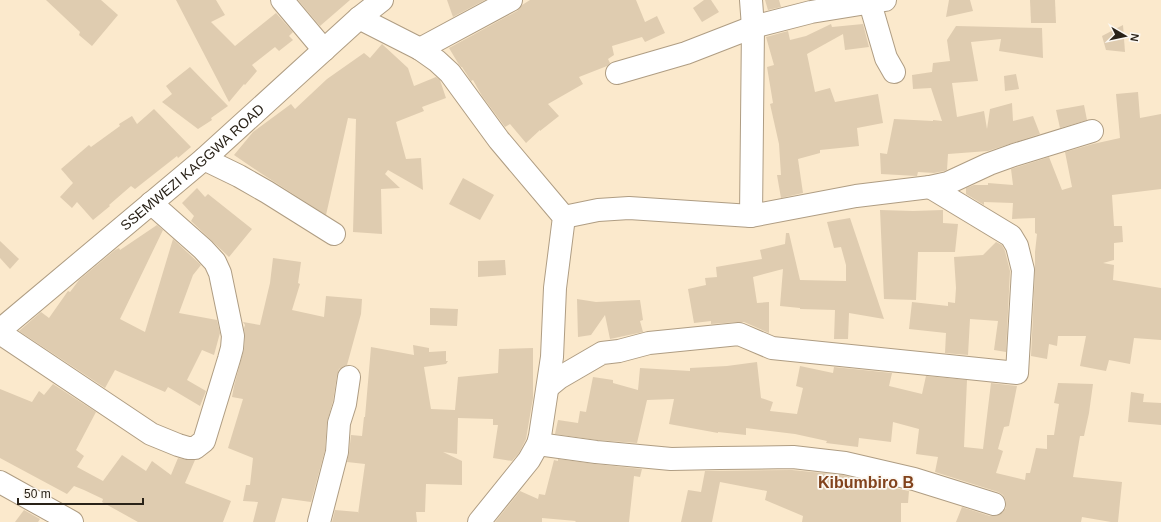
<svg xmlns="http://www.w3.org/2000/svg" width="1161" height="522" font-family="Arial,sans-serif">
<rect width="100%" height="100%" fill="#fbe9cc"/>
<g fill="#dfccb0">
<polygon points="46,0 101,0 118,15 92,46 79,35 80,32"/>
<polygon points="176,0 216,0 225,15 211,22 235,46 276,13 293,32 289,36 293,40 279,51 275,47 252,65 257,71 245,85 244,84 229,102"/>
<polygon points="298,0 350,0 320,26"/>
<polygon points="447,0 485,0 453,17"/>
<polygon points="530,0 636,0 645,22 657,16 665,33 645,42 642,37 612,46 614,55 608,59 610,63 607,66 579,77 583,84 548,104 559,116 540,131 540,130 526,143 510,124 505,127 482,96 473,80 471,81 462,67 461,67 458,63 449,48 517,11 522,5"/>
<polygon points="704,0 711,0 719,12 702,22 693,8"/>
<polygon points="765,0 779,0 781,7 768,10"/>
<polygon points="949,0 970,0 973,11 946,17"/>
<polygon points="1030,0 1055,0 1056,23 1031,23"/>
<polygon points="831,24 832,27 863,24 869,47 845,50 843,34 807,54 815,92 830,88 835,102 878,94 883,123 857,128 859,146 820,150 820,153 798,159 803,193 781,198 777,175 781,175 779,144 770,104 773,103 767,67 774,65 766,37 788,31 790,40 806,36"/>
<polygon points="1123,25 1125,52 1106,50 1102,36"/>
<polygon points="956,26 1042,28 1043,58 999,51 1001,39 971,42 978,81 952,83 957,117 984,111 987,129 990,109 1012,103 1013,121 1033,116 1040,134 988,151 948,154 947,170 944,171 934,173 918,172 917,176 881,174 880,153 887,154 894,119 933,121 933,120 942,121 931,88 913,89 912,75 932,72 933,63 950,61 947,40"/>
<polygon points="382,44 408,68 414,86 436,77 440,80 446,98 422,107 424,111 396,122 406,159 421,158 423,190 388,170 385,174 400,188 381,189 382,234 353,232 356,119 348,118 326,215 262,174 234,155 253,132 291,104 295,109 327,79 364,53 370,58"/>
<polygon points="190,67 228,106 211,118 212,120 198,129 162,102 172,94 166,86"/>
<polygon points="1016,74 1019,89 1005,91 1004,76"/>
<polygon points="1138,92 1140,118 1161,114 1161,189 1112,195 1114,226 1122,226 1123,242 1114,243 1114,260 1103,263 1114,265 1113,280 1161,288 1161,340 1134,338 1130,364 1109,360 1106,371 1080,366 1086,336 1058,336 1057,346 1049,344 1047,359 1031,356 1035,271 1035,252 1037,234 1035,233 1035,218 1012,219 1013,203 984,202 984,205 966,194 966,188 974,185 988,185 988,183 1013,185 1011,169 1049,157 1062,190 1072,187 1065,152 1093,144 1120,138 1116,94"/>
<polygon points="1084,105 1087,120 1060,128 1056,110"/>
<polygon points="154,109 191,147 178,158 177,156 135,189 131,186 109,205 110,206 93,220 77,202 72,208 60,197 73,183 61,169 89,145 91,147 120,126 119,124 132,116 137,124"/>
<polygon points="463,178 494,195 480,220 449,204"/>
<polygon points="197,188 205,197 208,194 252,229 229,257 191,221 194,216 182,203"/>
<polygon points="880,210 913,211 943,210 943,223 958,224 955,252 918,252 916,300 884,299"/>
<polygon points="850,218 884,319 849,313 848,339 834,339 835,310 800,309 800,308 780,306 783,269 753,277 757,303 769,302 769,333 744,322 738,322 711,324 711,321 694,323 688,289 706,285 705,278 717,277 716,267 762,259 760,250 785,244 786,233 789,233 800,280 846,281 846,265 841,247 834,248 827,222"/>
<polygon points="157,225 163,230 120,319 145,332 173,239 201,265 193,275 179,313 217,320 220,333 214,355 202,350 187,380 206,391 200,406 168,387 165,392 115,370 105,388 19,331 41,312 49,318 68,291 70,292 79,280 115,250 119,248 120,250"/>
<polygon points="0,241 19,259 10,269 0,258"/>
<polygon points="996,242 1002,245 1005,251 1010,271 1006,352 994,350 998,321 970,319 968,355 945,353 946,333 909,329 912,302 948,306 948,302 955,303 956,288 954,257 983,255"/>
<polygon points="273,258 301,262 298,283 300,284 292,310 324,317 326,296 362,299 361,314 347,365 344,366 339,369 337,375 333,401 327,422 325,450 311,502 282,498 275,522 253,522 258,502 243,501 246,485 250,485 253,458 228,448 243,399 232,397 234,386 244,349 245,337 244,328 245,325 243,322 260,325 270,283"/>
<polygon points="505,260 506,275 478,277 478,261"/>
<polygon points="577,299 596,302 640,300 643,320 640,321 643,332 610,339 605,315 591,335 578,337"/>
<polygon points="430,308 458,309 457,326 430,325"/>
<polygon points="413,345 429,348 429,352 446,351 446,361 448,361 446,364 424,367 431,409 455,410 458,377 498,373 499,349 533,348 533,398 526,439 519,453 512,461 493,458 498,425 493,425 493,419 458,418 457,454 443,452 462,461 462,485 426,484 425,512 416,512 417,522 332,522 335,510 358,512 358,514 365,464 347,462 349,453 351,435 362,436 364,417 365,417 371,347 414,355"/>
<polygon points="757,362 761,398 773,402 770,411 797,414 803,388 796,386 800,366 833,373 834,367 892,373 889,386 922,394 926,376 967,380 964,447 983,449 991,383 1017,386 1009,426 1004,427 998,449 1003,451 996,473 1025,480 1026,473 1030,473 1036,448 1047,449 1047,435 1054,435 1059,404 1054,403 1058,383 1093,384 1089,413 1084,436 1080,436 1073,477 1122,482 1118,522 1111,522 1082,517 1081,522 956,522 962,507 990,516 996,516 1002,513 1006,508 1006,501 1003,495 998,492 935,472 938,457 916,454 919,429 893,422 891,442 859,438 858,447 826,443 827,441 795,434 746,428 746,435 718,432 718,433 669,424 674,399 647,400 637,443 597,440 555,434 558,420 578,423 580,411 586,412 593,377 613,380 613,383 638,390 640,368 690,371 690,368 727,366"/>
<polygon points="53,384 96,412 76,450 84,456 77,467 103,481 122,455 146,471 152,461 171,475 178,458 188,460 195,460 185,483 231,501 223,522 138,522 102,502 103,499 84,490 74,486 67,494 0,458 0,389 32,402 39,391 44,395"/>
<polygon points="1131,392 1144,394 1143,402 1161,403 1161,425 1128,422"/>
<polygon points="558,459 595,464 642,469 640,477 634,476 629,522 575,522 576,521 542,518 542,522 495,522 520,491 538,499 539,494 545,495 554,460 558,461"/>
<polygon points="792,470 843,475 857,479 857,480 909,491 908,503 901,503 901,522 802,522 803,516 765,500 767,491 720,482 712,522 681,522 688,490 701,492 705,471"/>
<polygon points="24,510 40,519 38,522 15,522"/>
</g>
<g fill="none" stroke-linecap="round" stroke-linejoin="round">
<defs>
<g id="minor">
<polyline points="282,0 324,50"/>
<polyline points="870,3 886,58 894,72"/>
<polyline points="359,18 420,49 437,61 450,73 499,140 564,217 555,288 552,357 540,436 538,444 529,460 479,522"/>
<polyline points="420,49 511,0"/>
<polyline points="617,73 686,53 753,27 811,12 885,0"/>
<polyline points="204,159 239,176 267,192 334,234"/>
<polyline points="751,216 753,27 751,0"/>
<polyline points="564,217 598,210 629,208 751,216 856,196 930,187 948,183 989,164 1014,155 1092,131"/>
<path id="s1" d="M0 330 204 159 359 18 382 0"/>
<polyline points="0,333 151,434 178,445 188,448 195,448 204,441 229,359 232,348 233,336 220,273 215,262 203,249 151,203"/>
<polyline points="548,387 559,378 602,353 619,351 649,343 739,334 772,348 1017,373 1023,270 1017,246 1011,236 930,187"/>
<polyline points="538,444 596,452 671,459 720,458 793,457 845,463 914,479 994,504"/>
<polyline points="0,482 72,522"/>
<polyline points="319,522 337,452 339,423 345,404 349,377"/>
</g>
</defs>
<use href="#minor" stroke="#af9d83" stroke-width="24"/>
<use href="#minor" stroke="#fff" stroke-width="22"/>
</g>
<g text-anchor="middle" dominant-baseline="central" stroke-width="3.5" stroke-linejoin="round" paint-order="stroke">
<g font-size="14" fill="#292218" stroke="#fcf8f2">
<text stroke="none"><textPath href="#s1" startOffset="252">SSEMWEZI KAGGWA ROAD</textPath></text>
</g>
<g font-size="16" font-weight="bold" fill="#82431d" stroke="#fcf8f2">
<text x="866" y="482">Kibumbiro B</text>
</g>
</g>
<g transform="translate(1125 36) rotate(99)" stroke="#fcf8f2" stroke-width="3" paint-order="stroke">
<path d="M0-3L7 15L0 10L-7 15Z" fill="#292218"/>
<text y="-6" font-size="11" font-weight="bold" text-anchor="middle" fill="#292218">N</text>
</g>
<path d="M18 498v6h125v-6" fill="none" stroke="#292218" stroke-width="2"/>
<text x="24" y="498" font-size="12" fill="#292218" stroke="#fcf8f2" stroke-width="3" paint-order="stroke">50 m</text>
</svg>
